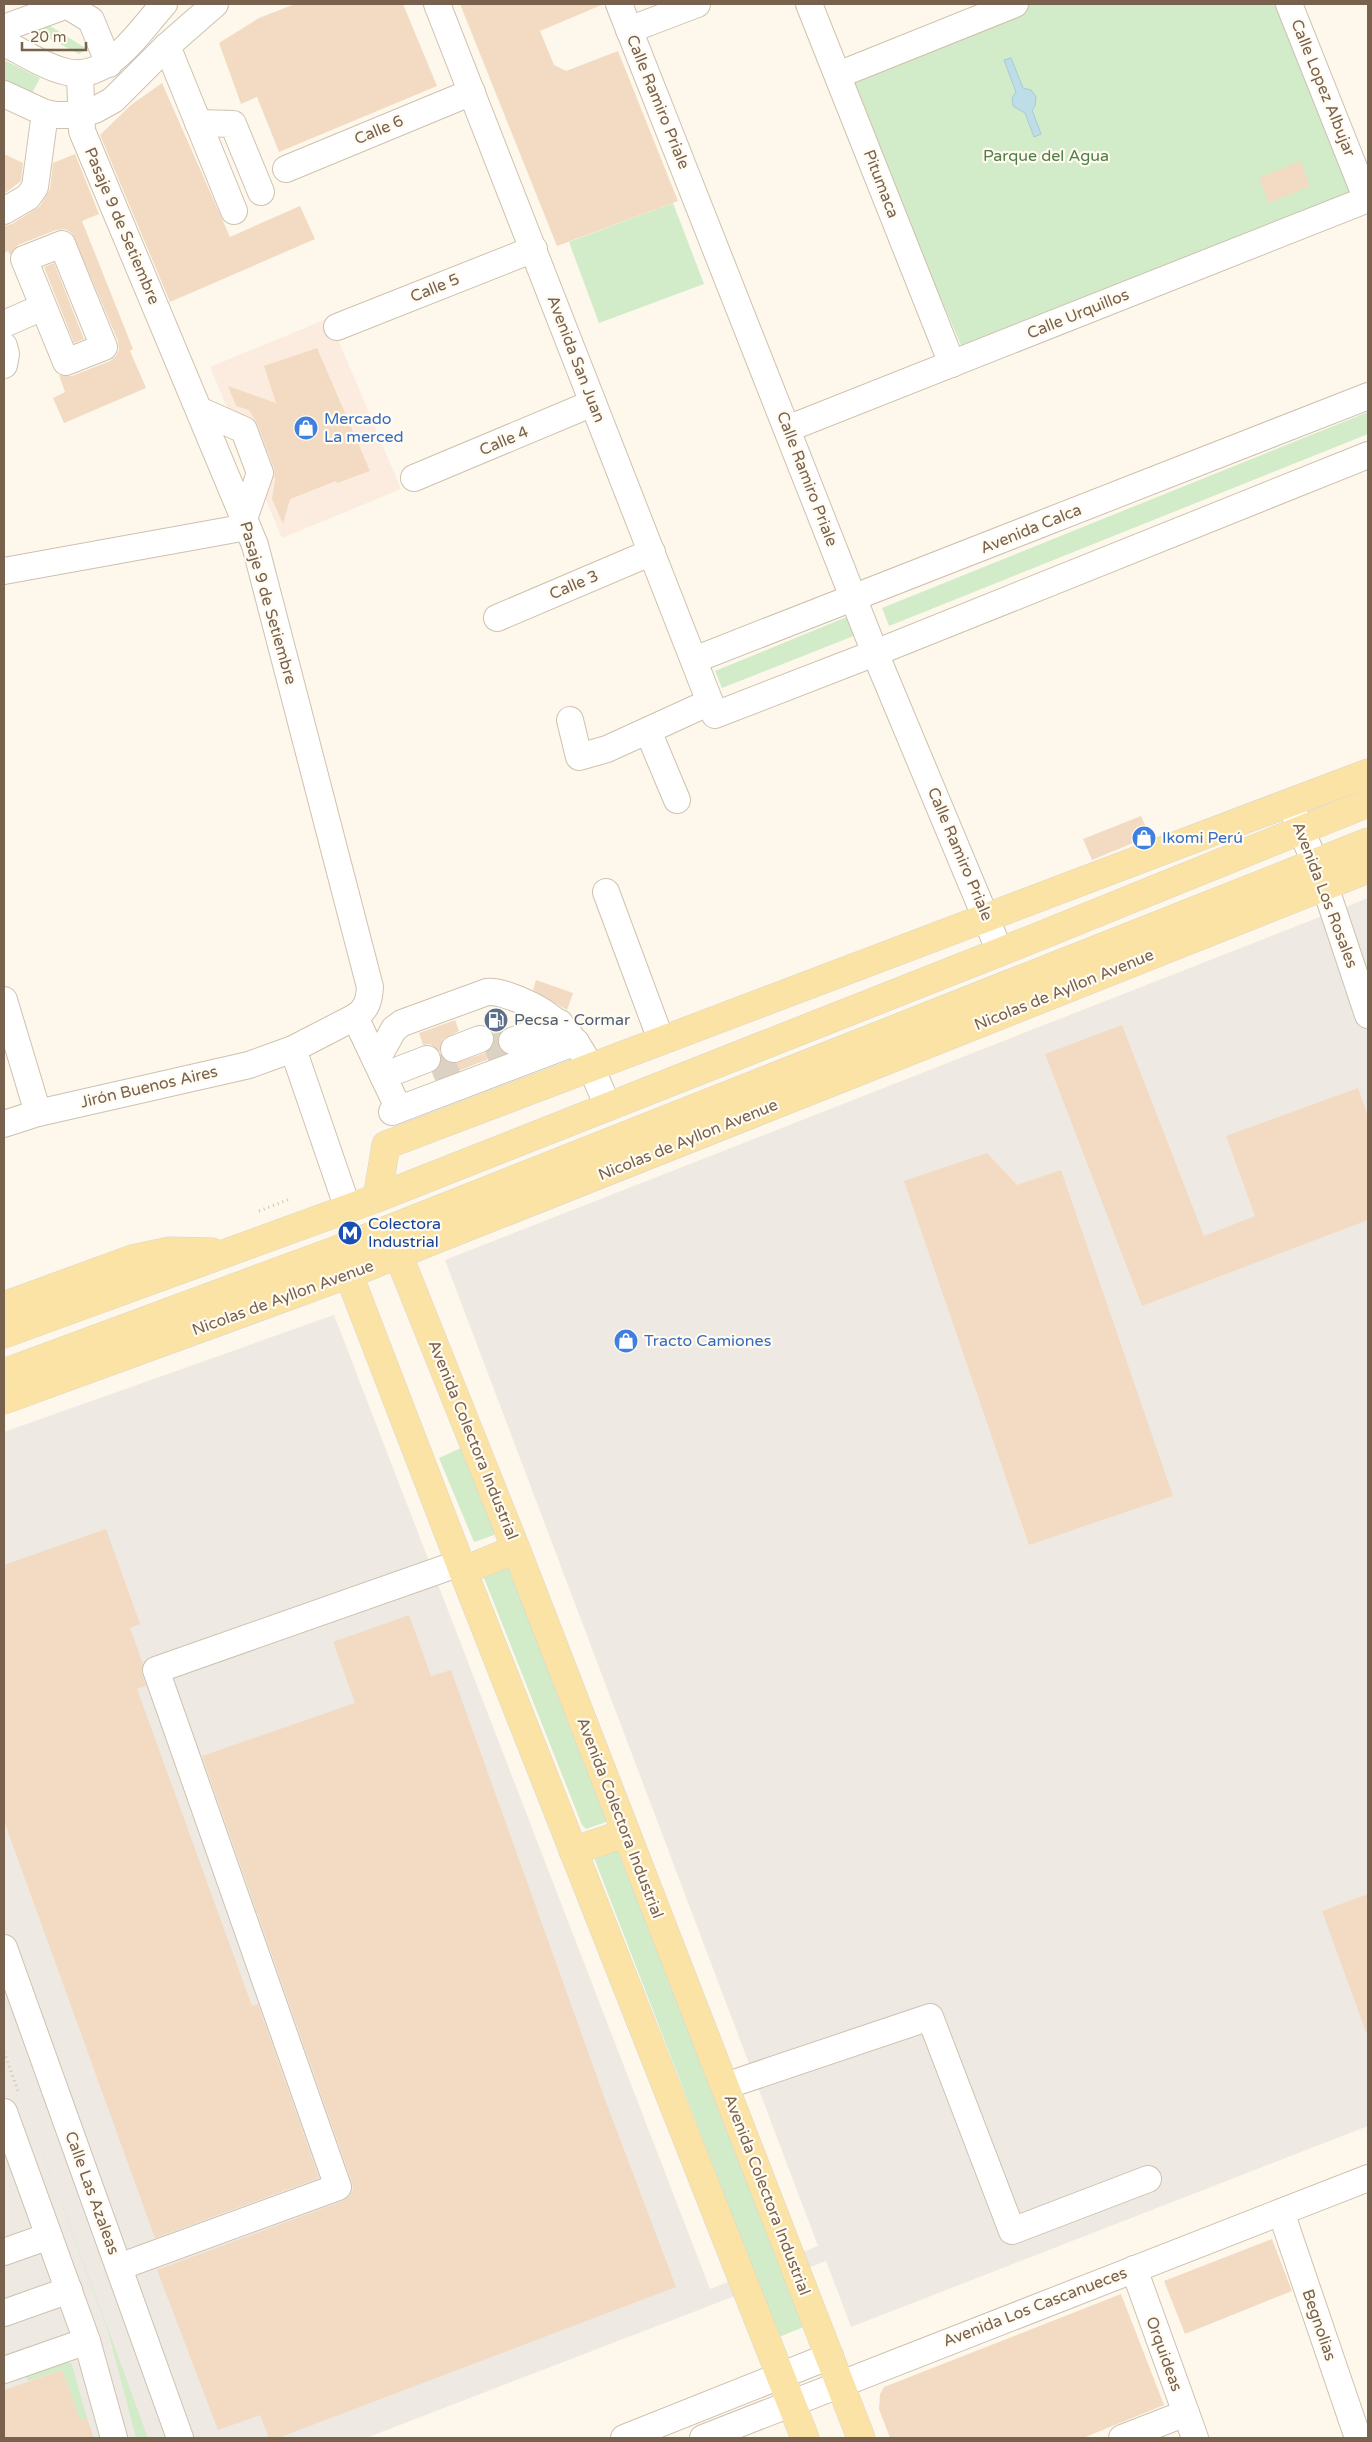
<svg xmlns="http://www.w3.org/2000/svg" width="1372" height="2442" font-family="'Varela Round',sans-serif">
<rect width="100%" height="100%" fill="#fdf8eb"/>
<polygon fill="#fcebdf" points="329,318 401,489 282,538 210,367"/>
<polygon fill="#eeeae3" points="1368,898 1368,2126 851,2327 826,2261 366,2438 4,2438 4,1432 334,1315 710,2289 818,2246 445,1260"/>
<g fill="#d2ebc8">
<polygon points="1009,4 1279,4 1359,199 964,352 842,70"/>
<polygon points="47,24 87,49 79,54 33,30"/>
<polygon points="4,60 40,78 31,95 4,82"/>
<polygon points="673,203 704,284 599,323 569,242"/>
<polygon points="1368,412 1368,434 889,626 882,608"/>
<polygon points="849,616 856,635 722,688 715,671"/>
<polygon points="463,1447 495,1530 494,1535 474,1542 439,1458"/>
<polygon points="506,1559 608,1817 606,1822 586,1829 582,1825 482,1573"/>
<polygon points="616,1841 806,2326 779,2337 593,1855"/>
<polygon points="4,2046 148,2438 136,2438 108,2331"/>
<polygon points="67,2361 72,2365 87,2418 80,2420 62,2370 28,2381 26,2375"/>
</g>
<polygon fill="#bedde7" stroke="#a4cbd9" points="1011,58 1023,88 1031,90 1036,97 1035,106 1032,110 1041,134 1034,137 1025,113 1013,106 1012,98 1016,92 1004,60"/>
<g fill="#f2dbc2">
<polygon points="295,4 403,4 437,86 279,152 257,97 241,104 219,43 259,18"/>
<polygon points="460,4 604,4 540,31 554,65 566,71 618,51 678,201 557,246"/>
<polygon points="162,83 230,237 300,206 315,239 170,302 100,135 131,105"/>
<polygon points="4,154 23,163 21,181 4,194"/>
<polygon points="75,154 99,214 82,221 133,349 130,351 146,388 64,423 53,398 65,392 59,375 72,376 110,361 116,356 119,350 118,341 72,233 65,229 56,230 18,245 10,255 8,251 4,253 4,226 12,224 40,206 50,189 53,163"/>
<polygon points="1300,161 1310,186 1269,203 1259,178"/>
<polygon points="54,263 84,339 74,343 44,267"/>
<polygon points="317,348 370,471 337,483 336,481 290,499 283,524 272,499 275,480 274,468 258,425 249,410 236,406 228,386 276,403 264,366"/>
<polygon points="1141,816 1150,836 1092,860 1083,839"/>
<polygon points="536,980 573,993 567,1010 533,990"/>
<polygon points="455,1020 459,1031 443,1039 440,1052 430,1044 423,1045 419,1033"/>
<polygon points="504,1022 506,1027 500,1032 497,1039 498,1047 504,1053 435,1080 432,1073 439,1068 441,1056 452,1064 485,1053 491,1049 495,1042 494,1034 490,1028"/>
<polygon points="1122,1025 1204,1236 1255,1216 1226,1136 1358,1088 1368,1116 1368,1220 1142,1306 1045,1054"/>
<polygon points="987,1153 1017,1185 1061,1170 1173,1496 1029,1545 904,1181"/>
<polygon points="106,1529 140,1624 130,1628 143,1664 142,1674 146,1686 137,1689 252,2006 258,2004 319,2178 155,2238 4,1821 4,1565"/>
<polygon points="409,1615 431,1676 451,1670 606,2102 676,2287 278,2438 269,2438 260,2415 218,2430 157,2270 343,2201 350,2196 353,2189 352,2182 202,1756 355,1703 333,1642"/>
<polygon points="1368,1894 1368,2032 1366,2032 1322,1911"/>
<polygon points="1272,2239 1292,2291 1185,2334 1164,2281"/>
<polygon points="1121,2294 1164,2405 1083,2438 890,2438 879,2409 880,2394 884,2387"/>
<polygon points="62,2370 80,2420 87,2418 94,2438 4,2438 4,2390"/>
</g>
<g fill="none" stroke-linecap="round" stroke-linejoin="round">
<g stroke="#dcd2c4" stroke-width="26" stroke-dasharray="26 13" stroke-linecap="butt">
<polyline points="485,1051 512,1041"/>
<polyline points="432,1072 459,1061"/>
</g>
<defs>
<g id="minor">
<polyline points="437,4 715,715 875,653 1368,455"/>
<polyline points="619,4 875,653 1000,952"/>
<polyline points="809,4 952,364"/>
<polyline points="1289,4 1367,200"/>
<polyline points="68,6 91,20 109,64"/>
<polyline points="4,28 70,4"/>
<polyline points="629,30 697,4"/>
<path d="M4 43C23 52 43 66 63 71 107 85 138 32 164 4"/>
<polyline points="167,46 234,211"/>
<polyline points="838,75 1015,4"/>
<polyline points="4,94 45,113 56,115 72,115 95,110 113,100 167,46 215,4"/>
<polyline points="198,123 233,124 261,192"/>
<polyline points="286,169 472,92"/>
<polyline points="4,211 28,197 35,187 45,113"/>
<polygon points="62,244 104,347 66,362 24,259"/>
<polyline points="4,324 43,307"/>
<polyline points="337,327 534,249"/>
<polyline points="4,346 6,354 4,365"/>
<polyline points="199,410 244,430 260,473 244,519"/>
<polyline points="787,429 1368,199"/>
<polyline points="414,478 593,403"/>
<polyline points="4,571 247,527"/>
<polyline points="497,618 652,552"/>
<polyline points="694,660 1368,396"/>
<polyline points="570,720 579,757 607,749 710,702"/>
<polyline points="648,731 677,800"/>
<polyline points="1290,804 1325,886 1368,1015"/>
<polyline points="606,892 661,1040"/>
<polyline points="4,1000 38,1113"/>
<polyline points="355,1017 394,1099"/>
<polyline points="512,1041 560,1023"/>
<polyline points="293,1049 348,1209"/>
<polyline points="454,1049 480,1039"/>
<path d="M376 1061 394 1029 402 1023 487 992C499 991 509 996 520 1000 572 1021 588 1058 608 1107"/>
<polyline points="383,1076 427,1059"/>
<polyline points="392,1112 576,1042"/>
<path d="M4 1124 38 1113 249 1065 293 1049 355 1017C367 1009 369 1001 370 987L255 545 82 131 80 75"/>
<polyline points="4,1948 180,2438"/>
<polyline points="725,2086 930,2017 1012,2231 1148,2179"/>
<polyline points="4,2112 87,2341 114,2438"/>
<polyline points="1281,2212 1358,2438"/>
<polyline points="4,2252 49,2236"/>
<polyline points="119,2267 338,2187 156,1670 460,1563"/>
<polyline points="1134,2269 1195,2438"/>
<polyline points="4,2313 69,2290"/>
<polyline points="4,2370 87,2341"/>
<polyline points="624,2438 830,2356"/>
<polyline points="703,2438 1368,2178"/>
<polyline points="1122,2438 1186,2413"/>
</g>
<g id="major">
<polyline points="377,1198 386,1145 1368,773"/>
<polyline points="392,1239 516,1549 861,2438"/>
<polyline points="342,1257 463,1571 805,2438"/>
<polyline points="4,1306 132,1259 170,1251 212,1252"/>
<polyline points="4,1334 377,1198 1000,952 1368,803"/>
<polyline points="4,1373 339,1249 1368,842"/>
<polyline points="4,1400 349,1274 1368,869"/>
<polyline points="463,1571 516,1549"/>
<polyline points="573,1851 626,1833"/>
</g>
</defs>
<use href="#minor" stroke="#cfc1af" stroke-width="28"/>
<use href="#major" stroke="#dcd6d1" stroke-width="29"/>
<g stroke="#d8bea4" stroke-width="3" stroke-dasharray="1 4" stroke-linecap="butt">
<polyline points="259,1211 290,1199"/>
<polyline points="4,2052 19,2094"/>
</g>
<use href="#minor" stroke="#fff" stroke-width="26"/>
<use href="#major" stroke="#fae3a4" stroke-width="28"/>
</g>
<defs>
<symbol id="shop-disc" viewBox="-11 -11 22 22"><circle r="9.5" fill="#3f7fe0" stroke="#fffbf1"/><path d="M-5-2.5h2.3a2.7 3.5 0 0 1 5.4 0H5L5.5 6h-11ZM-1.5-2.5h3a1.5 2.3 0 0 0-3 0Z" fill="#fff"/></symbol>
<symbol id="fuel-disc" viewBox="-11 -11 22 22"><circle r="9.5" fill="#5c6f8a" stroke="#fffbf1"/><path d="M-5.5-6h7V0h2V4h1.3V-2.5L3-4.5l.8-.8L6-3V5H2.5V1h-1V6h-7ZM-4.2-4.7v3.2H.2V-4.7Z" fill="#fff"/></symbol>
<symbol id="metro-disc" viewBox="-11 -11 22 22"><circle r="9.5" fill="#1a4fb4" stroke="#fffbf1"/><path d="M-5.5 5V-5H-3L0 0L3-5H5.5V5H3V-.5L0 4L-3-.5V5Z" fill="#fff"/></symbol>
</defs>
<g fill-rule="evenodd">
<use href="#shop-disc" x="292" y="414" width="28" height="28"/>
<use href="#shop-disc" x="1130" y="824" width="28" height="28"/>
<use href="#fuel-disc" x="482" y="1006" width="28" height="28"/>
<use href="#metro-disc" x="336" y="1219" width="28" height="28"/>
<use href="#shop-disc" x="612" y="1327" width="28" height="28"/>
</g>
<g text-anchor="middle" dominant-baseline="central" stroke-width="4.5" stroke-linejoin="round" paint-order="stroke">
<g font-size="16" fill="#78614d" stroke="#fffbf1">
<text transform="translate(1323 88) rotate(68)">Calle Lopez Albujar</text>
<text transform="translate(658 102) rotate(68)">Calle Ramiro Priale</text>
<text transform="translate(379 130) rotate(-23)">Calle 6</text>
<text transform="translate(881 184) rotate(69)">Pitumaca</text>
<text transform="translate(122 226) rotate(67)">Pasaje 9 de Setiembre</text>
<text transform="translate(435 288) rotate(-22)">Calle 5</text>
<text transform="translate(1078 314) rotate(-22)">Calle Urquillos</text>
<text transform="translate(576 359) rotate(69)">Avenida San Juan</text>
<text transform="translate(504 441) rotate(-23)">Calle 4</text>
<text transform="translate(807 479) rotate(69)">Calle Ramiro Priale</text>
<text transform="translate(1031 529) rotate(-22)">Avenida Calca</text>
<text transform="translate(574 585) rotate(-23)">Calle 3</text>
<text transform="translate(268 603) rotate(74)">Pasaje 9 de Setiembre</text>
<text transform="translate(960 854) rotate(67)">Calle Ramiro Priale</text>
<text transform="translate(1325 895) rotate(69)">Avenida Los Rosales</text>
<text transform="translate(1064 990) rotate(-22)">Nicolas de Ayllon Avenue</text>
<text transform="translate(149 1087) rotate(-13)">Jirón Buenos Aires</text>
<text transform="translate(688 1140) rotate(-22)">Nicolas de Ayllon Avenue</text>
<text transform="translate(283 1298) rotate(-20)">Nicolas de Ayllon Avenue</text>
<text transform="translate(473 1440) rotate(68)">Avenida Colectora Industrial</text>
<text transform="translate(620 1818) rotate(69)">Avenida Colectora Industrial</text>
<text transform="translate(92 2193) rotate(70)">Calle Las Azaleas</text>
<text transform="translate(767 2195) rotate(69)">Avenida Colectora Industrial</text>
<text transform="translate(1035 2307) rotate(-21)">Avenida Los Cascanueces</text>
<text transform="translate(1319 2325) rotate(71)">Begnolias</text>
<text transform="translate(1164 2354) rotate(70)">Orquideas</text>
</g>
<g font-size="16" fill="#4f7e44" stroke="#fffbf1">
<text x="1046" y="156">Parque del Agua</text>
</g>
<g font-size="16" fill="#366cbe" stroke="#fffbf1" text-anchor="start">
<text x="324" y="419">Mercado<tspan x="324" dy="18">La merced</tspan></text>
<text x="1162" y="838">Ikomi Perú</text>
<text x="644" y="1341">Tracto Camiones</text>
</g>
<g font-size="16" fill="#4e5e75" stroke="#fffbf1" text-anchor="start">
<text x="514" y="1020">Pecsa - Cormar</text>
</g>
<g font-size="16" fill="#164399" stroke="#fffbf1" text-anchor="start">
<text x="368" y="1224">Colectora<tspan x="368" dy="18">Industrial</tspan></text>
</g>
</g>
<rect width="1372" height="2442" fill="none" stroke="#78614d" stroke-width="10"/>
<path d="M22 42v8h64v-8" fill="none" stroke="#78614d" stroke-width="2.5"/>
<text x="30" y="42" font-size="15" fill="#78614d" stroke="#fffbf1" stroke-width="4" paint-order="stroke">20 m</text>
</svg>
